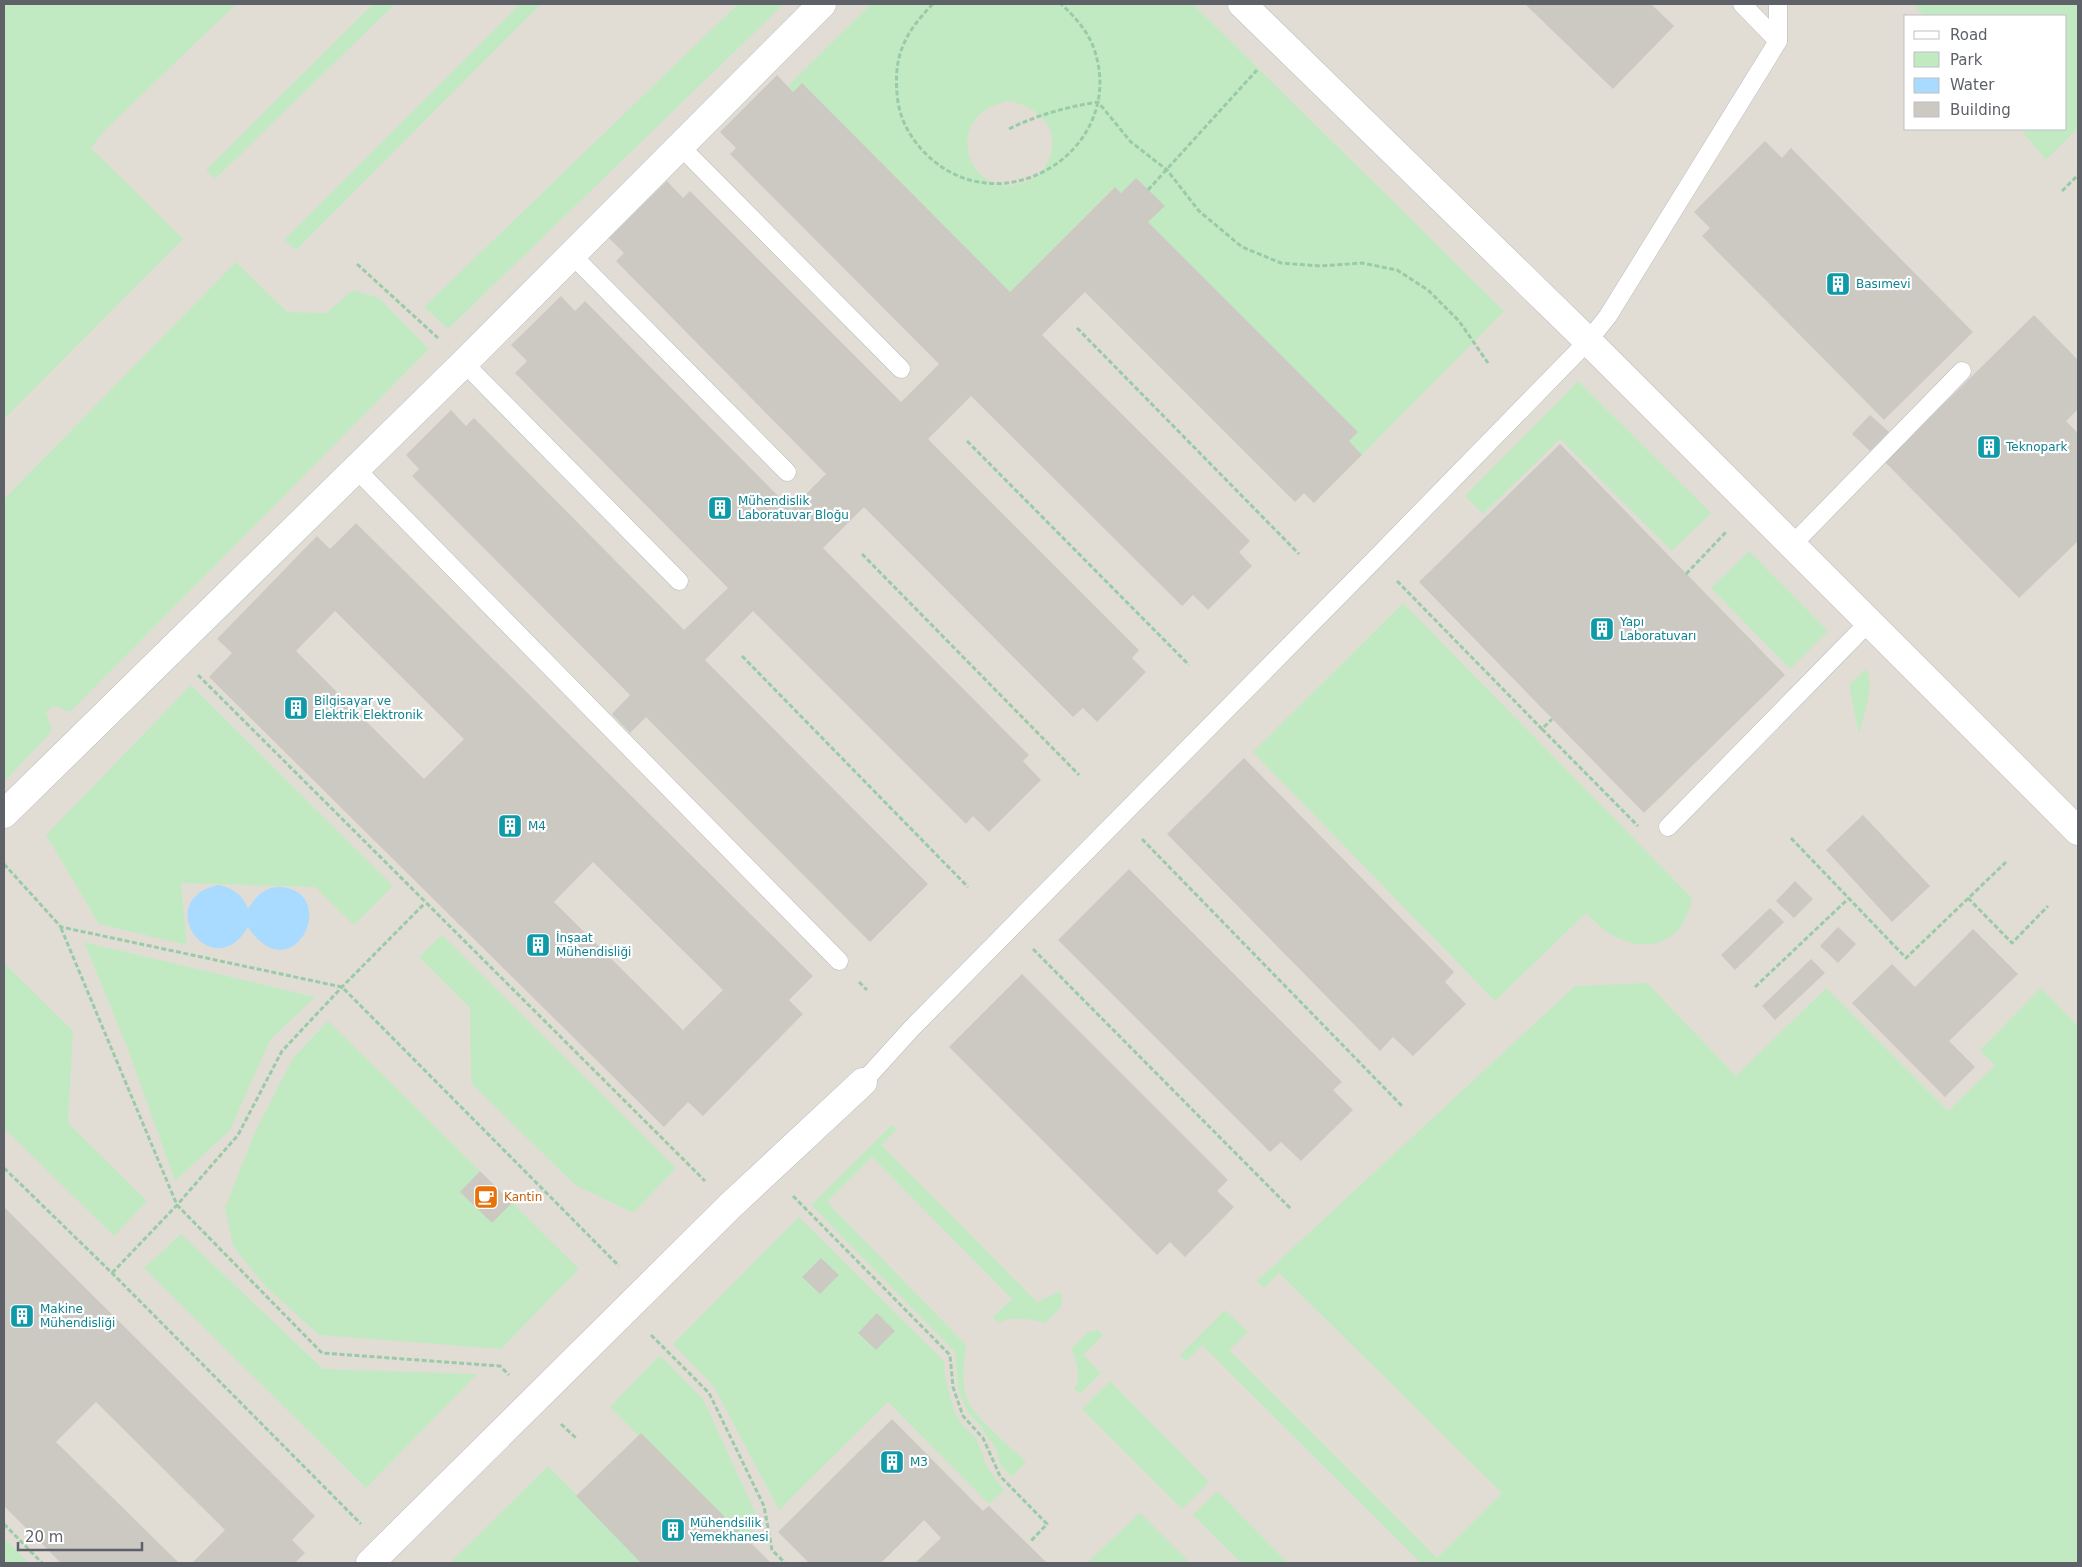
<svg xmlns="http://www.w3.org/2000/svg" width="2082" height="1567" font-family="'DejaVu Sans',sans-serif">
<rect width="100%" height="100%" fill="#f1eee6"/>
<path fill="#e1ddd5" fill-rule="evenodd" d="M4 4H2078V1563H4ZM1906 16H2066V129H1906Z"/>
<g fill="#c2eac2" fill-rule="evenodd">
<polygon points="4,4 236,4 103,132 91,148 183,239 4,419"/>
<polygon points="373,4 395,4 215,179 206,170"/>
<polygon points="520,4 541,4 296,250 284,240"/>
<polygon points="738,4 784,4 448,329 424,307"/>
<path d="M871 4H1193L1504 311 1362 455 1349 441 1358 432 1148 222 1164 206 1136 178 1121 193 1114 187 1010 292 802 84 793 92 788 86ZM1009 101C1037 106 1063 129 1048 161 1044 171 1034 180 1023 183 967 201 939 114 1009 101Z"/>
<polygon points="1914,4 2078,4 2078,128 2046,160 2020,129 2066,129 2066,16 1924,16"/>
<polygon points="236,262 287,312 326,313 353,290 379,298 429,349 70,712 53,706 46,712 52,731 4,782 4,499"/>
<polygon points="1578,381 1711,513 1672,551 1560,439 1483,514 1465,496"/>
<polygon points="1749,551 1828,631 1790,669 1711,588"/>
<path d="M1403 603 1692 898C1684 943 1648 956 1610 934 1601 929 1594 920 1586 913L1495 1001 1253 752Z"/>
<path d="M1866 669C1876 683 1863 718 1859 734L1849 685Z"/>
<polygon points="191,685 393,886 354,925 315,887 181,883 187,945 99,924 46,835"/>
<polygon points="442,935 676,1168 633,1213 575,1185 471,1083 470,1008 419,957"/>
<polygon points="84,942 315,997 270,1040 230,1130 175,1181 127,1047"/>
<polygon points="4,963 73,1031 68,1123 147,1201 114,1236 4,1128"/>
<polygon points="1647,983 1736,1076 1826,988 1948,1111 1995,1066 1980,1050 2041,988 2078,1026 2078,1563 1421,1563 1202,1345 1186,1361 1180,1355 1225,1310 1248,1332 1229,1350 1437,1558 1502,1493 1279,1273 1264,1288 1257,1281 1575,986"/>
<polygon points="328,1021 579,1269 501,1349 319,1335 265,1286 233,1246 225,1208 254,1134 293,1058"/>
<path d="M892 1125 897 1129 881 1145 1037 1302 1059 1292 1062 1295 1061 1307 1045 1323C1030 1319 1013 1315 998 1323L993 1317 1012 1299 872 1157 827 1202 966 1345C964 1362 961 1382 967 1399 974 1417 1012 1448 1026 1462L1012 1477 1001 1466 996 1449 979 1424 968 1413 958 1389 955 1352 811 1205Z"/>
<polygon points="799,1217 944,1361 945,1377 954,1411 963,1426 976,1438 988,1469 1004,1490 989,1504 888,1402 779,1510 714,1387 673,1344"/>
<polygon points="181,1234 323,1369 477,1374 366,1488 144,1268"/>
<path d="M1098 1330 1103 1335 1083 1355 1101 1373 1080 1394 1074 1389C1083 1377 1075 1361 1072 1348L1088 1332Z"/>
<polygon points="660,1355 703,1399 760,1523 743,1541 610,1407"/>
<polygon points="1110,1381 1209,1482 1182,1509 1082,1409"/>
<polygon points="548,1466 645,1563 450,1563"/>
<polygon points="1217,1491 1288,1563 1241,1563 1193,1515"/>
<polygon points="1140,1513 1190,1563 1087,1563"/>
<polygon points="4,1538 29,1563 4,1563"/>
</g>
<path fill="#a8dbff" d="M218 885C233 888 242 894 248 909 256 896 265 886 281 887 342 893 292 994 248 927 212 988 150 900 218 885Z"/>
<g fill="#ccc9c3" fill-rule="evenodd">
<polygon points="1525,4 1651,4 1674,26 1613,89"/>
<polygon points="777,75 793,92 802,83 1010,292 1115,187 1121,193 1136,178 1165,206 1148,222 1358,432 1349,441 1362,455 1314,503 1304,493 1295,502 1085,292 1042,335 1250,541 1239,552 1252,566 1208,610 1193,595 1182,606 971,396 928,439 1139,650 1132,658 1146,672 1097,722 1083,708 1073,717 864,507 823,548 1029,755 1023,761 1041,780 989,832 973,816 966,824 753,611 705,660 928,884 870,942 646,717 630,733 612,714 630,695 412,476 419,469 406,455 451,410 466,426 474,418 684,630 728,588 515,373 527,361 511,345 561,296 575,311 585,301 791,509 826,474 616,261 624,253 609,238 667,181 683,198 690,191 901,402 939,364 730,154 736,148 720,132"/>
<polygon points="1765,141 1782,158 1791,148 1973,332 1884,420 1702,236 1710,228 1694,212"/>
<polygon points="2034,315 2078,360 2078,409 2066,421 2078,433 2078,541 2019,598 1885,462"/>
<polygon points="1870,415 1889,432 1870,451 1852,434"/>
<polygon points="1560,444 1785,675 1644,813 1419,582"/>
<path d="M356 523 813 976 789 1000 803 1014 703 1116 688 1102 664 1127 209 677 232 653 217 639 317 536 330 549ZM335 611 464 739 424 779 296 651ZM593 862 723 990 683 1030 554 902Z"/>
<polygon points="1244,758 1454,972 1445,982 1466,1004 1413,1056 1393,1037 1380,1051 1167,834"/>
<polygon points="1863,815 1930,886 1892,922 1826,850"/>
<polygon points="1129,869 1342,1082 1333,1090 1353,1110 1301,1161 1281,1142 1270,1152 1058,940"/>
<polygon points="1795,881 1813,899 1794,918 1776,901"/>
<polygon points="1770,908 1784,922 1735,970 1721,955"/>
<polygon points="1838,927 1856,944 1838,963 1820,946"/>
<polygon points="1973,929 2018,974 1949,1041 1975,1067 1945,1097 1852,1003 1892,964 1915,987"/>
<polygon points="1811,959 1825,973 1775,1020 1762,1006"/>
<polygon points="1022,974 1228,1180 1217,1191 1234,1207 1185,1257 1170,1242 1157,1255 949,1047"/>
<polygon points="480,1171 512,1203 492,1223 460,1192"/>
<polygon points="4,1207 315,1516 292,1540 305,1553 295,1563 192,1563 225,1530 96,1402 56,1442 179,1563 61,1563 4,1506"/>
<polygon points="821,1258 839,1275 820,1294 802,1277"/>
<polygon points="877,1313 895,1331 876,1350 858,1333"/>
<polygon points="892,1419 983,1511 989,1506 1047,1563 915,1563 941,1538 924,1520 881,1563 809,1563 778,1532"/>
<polygon points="641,1433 771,1563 641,1563 576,1496"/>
</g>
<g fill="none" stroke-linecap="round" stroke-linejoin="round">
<defs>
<g id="service">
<polyline points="1778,4 1778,41"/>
<polyline points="680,146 901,369"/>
<polyline points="572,255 787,472"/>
<polyline points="464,363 679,581"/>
<polyline points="355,468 839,961"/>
<polyline points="1792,545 1962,371"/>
<polyline points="1668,827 1869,622"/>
<polyline points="863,1082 912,1028 1375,559 1588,341 1608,316 1778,41 1742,4"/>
</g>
<g id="minor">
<polyline points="1242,4 1588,341 2078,831"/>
<polyline points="4,814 464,363 822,4"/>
<polyline points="370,1563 730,1206 863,1082"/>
</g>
</defs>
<use href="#service" stroke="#b9bcc1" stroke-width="19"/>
<use href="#minor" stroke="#b9bcc1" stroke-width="29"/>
<g stroke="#9acba8" stroke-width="3" stroke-dasharray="5 2.5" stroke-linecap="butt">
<path d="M933 4C903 34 892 59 898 102 901 122 912 140 926 154 1003 230 1131 147 1093 46 1086 29 1074 16 1061 4"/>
<path d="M1009 129C1037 115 1066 107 1098 102L1131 142 1167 170 1199 211 1242 247 1281 263 1320 266 1362 263 1397 270 1428 290 1459 321 1488 363"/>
<polyline points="1148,190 1257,70"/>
<polyline points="2062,191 2078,175"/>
<polyline points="357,264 438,338"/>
<polyline points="1077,328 1299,554"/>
<polyline points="967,441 1189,665"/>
<polyline points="862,554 1079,775"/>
<polyline points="1686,574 1727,531"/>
<polyline points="1397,581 1542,729 1552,719"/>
<polyline points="742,656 968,887"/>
<polyline points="198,675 705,1181"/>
<polyline points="1542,729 1638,826"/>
<polyline points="1791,838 1906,958 2006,862"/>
<polyline points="1142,839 1402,1106"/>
<polyline points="4,864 61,927 342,987 619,1266"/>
<polyline points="1968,898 2012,943 2048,906"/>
<polyline points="61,928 177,1205 322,1353 500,1366 509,1375"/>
<polyline points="1033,949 1291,1209"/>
<polyline points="859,982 867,990"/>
<polyline points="1755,987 1849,898"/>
<polyline points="4,1168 112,1273 361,1524"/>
<polyline points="793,1196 950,1355 953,1387 963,1416 983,1438 1000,1476 1047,1524 1030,1542"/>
<polyline points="112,1273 177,1205 238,1135 282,1051 342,987 425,903"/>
<polyline points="651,1335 709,1393 764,1506 772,1550 785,1563"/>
<polyline points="561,1424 577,1439"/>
<polyline points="4,1524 42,1563"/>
</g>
<use href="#service" stroke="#fff" stroke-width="18"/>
<use href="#minor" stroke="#fff" stroke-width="28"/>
</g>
<defs>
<symbol id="building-square" viewBox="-11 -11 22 22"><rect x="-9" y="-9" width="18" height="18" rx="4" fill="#0f9aa8" stroke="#fff"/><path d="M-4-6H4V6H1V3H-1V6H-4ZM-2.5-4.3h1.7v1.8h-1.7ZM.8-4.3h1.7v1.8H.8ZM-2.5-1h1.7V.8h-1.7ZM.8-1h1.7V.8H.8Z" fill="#fff"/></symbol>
<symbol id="cafe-square" viewBox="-11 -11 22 22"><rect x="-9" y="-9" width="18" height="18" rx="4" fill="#e8710a" stroke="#fff"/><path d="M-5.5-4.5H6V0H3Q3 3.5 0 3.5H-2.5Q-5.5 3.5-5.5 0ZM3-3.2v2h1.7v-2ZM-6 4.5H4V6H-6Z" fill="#fff"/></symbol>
</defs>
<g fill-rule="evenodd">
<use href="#building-square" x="1824" y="270" width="28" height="28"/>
<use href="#building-square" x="1975" y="433" width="28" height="28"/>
<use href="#building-square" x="706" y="494" width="28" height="28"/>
<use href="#building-square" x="1588" y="615" width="28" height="28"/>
<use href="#building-square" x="282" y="694" width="28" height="28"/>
<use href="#building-square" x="496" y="812" width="28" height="28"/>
<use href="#building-square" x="524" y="931" width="28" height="28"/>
<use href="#cafe-square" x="472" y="1183" width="28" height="28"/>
<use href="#building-square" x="8" y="1302" width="28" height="28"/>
<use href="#building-square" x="878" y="1448" width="28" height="28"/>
<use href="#building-square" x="659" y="1516" width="28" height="28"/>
</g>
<g text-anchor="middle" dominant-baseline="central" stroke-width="4.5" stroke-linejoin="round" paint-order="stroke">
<g font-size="12" fill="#0d838f" stroke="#fff" text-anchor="start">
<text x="1856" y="284">Basımevi</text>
<text x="2006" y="447">Teknopark</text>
<text x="738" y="501">Mühendislik<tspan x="738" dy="14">Laboratuvar Bloğu</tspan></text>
<text x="1620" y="622">Yapı<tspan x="1620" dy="14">Laboratuvarı</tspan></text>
<text x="314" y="701">Bilgisayar ve<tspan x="314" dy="14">Elektrik Elektronik</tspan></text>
<text x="528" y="826">M4</text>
<text x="556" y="938">İnşaat<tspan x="556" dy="14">Mühendisliği</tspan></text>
<text x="40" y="1309">Makine<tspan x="40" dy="14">Mühendisliği</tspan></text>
<text x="910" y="1462">M3</text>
<text x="690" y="1523">Mühendsilik<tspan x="690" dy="14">Yemekhanesi</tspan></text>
</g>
<g font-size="12" fill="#c56008" stroke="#fff" text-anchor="start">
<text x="504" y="1197">Kantin</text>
</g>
</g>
<rect width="2082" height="1567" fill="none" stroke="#5e6268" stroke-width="10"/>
<rect x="1904" y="15" width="162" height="115" fill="#ffffff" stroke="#bfc0c3"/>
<rect x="1914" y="31" width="25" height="8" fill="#ffffff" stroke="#bfc0c3"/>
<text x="1950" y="40" font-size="15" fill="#5e6268">Road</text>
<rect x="1914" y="52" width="25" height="15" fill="#c2eac2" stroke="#bfc0c3"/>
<text x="1950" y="65" font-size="15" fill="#5e6268">Park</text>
<rect x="1914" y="78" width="25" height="15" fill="#a8dbff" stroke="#bfc0c3"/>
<text x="1950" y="90" font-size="15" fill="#5e6268">Water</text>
<rect x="1914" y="102" width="25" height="15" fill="#ccc9c3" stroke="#bfc0c3"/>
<text x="1950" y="115" font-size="15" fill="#5e6268">Building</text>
<path d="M18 1542v8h124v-8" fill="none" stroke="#5e6268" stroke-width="2.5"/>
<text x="25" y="1542" font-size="15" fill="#5e6268" stroke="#ffffff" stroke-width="4" paint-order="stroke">20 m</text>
</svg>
